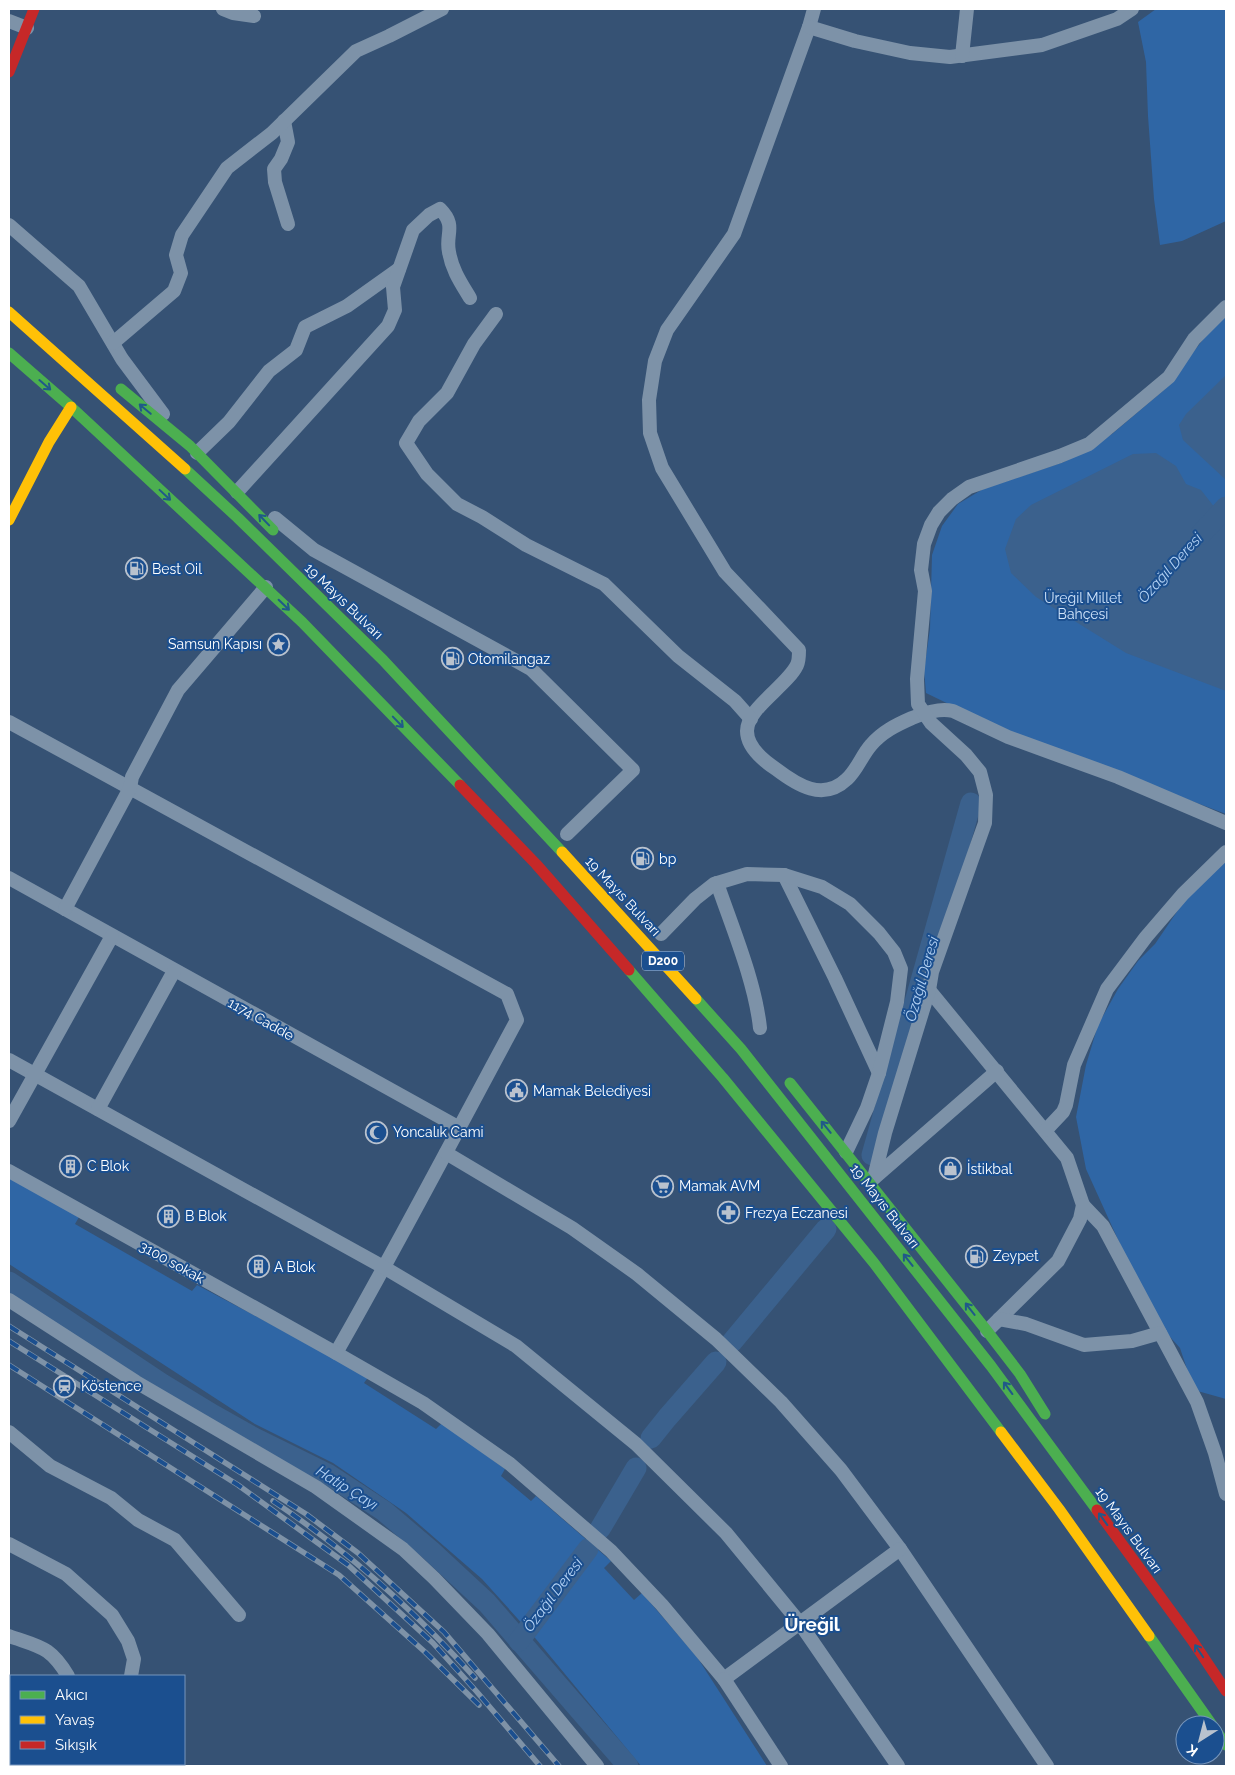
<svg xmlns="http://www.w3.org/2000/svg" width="1235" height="1775" font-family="Raleway,sans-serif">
<rect width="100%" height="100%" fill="#365274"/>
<g fill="#2f66a5">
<polygon points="1156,9 1226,9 1226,221 1182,241 1160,245 1154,199 1148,116 1146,62 1138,22"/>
<polygon points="1226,313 1226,814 994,726 926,693 924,670 930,629 932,555 942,526 958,504 983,489 1064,462 1112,434 1164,390 1215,324"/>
<polygon points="1226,857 1226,1399 1194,1390 1180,1348 1163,1329 1125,1255 1086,1169 1076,1117 1086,1065 1098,1025 1118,989 1138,961 1155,944 1191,891"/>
<polygon points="9,1177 79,1217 75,1224 192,1291 197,1285 369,1376 364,1383 436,1429 442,1423 505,1469 501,1476 531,1501 536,1496 611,1561 604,1568 634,1600 642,1593 697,1657 767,1766 641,1766 536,1639 482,1579 406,1513 333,1463 255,1424 9,1264"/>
</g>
<g fill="#3b618d">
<polygon points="1226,375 1226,480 1183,440 1179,425 1186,414"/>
<polygon points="1156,453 1176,466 1186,484 1201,490 1219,513 1226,517 1226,691 1126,653 1036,597 1011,573 1005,549 1016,519 1031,505 1133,454"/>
</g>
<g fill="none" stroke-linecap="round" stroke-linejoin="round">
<g stroke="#3b618d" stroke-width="21">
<polyline points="1201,534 1226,507"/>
<polyline points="872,1155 971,803"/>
<polyline points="9,1282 162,1384 213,1415 254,1438 329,1475 384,1511 431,1551 487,1603 628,1766"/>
<polyline points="732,1342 826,1229"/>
<polyline points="651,1438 667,1418 716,1362"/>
<polyline points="600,1529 636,1468"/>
<polyline points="519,1641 588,1549"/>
</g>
<g stroke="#7d92a8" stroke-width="14">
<polyline points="223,9 233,13 254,16"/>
<path d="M814 9 809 27 734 234 667 330 655 361 649 400 650 433 662 468 725 572 799 650C799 655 799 661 797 665 787 686 747 708 747 731 747 747 764 761 776 769 797 785 823 802 847 779 857 770 862 755 871 745 882 732 896 725 912 718 925 713 939 708 953 711L1008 737 1118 777 1226 823"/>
<polyline points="9,21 27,28"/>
<polyline points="809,27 855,41 910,53 950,57 1042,45 1117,19 1132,9"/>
<polyline points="962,56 967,9"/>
<polyline points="284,121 288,142 281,159 274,169 275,182 288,224"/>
<polyline points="9,225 79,286 122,359 163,414"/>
<polyline points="496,314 474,344 447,393 419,421 406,443 427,474 457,504 482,517 526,545 604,584 678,656 735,701 751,719"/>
<polyline points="113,343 174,291 181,273 176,255 182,235 227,168 272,133 356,51 389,36 442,9"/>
<polyline points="197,453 229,422 269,371 296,350 305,327 347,306 399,269"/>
<path d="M237 492 388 326 395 310 393 287 413 230 429 215 440 209C457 226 445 234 449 252 452 270 461 283 470 298"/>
<polyline points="275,518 314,550 531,669 633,770 567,834"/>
<path d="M9 722 507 994 517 1020C457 1131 399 1243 336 1353"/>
<polyline points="784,875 835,978 879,1073"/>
<polyline points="9,878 458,1127"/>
<path d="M717 883C732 927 755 981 760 1028"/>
<polyline points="65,909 130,788 132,777 178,690 266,587"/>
<polyline points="661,934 695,899 714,884 747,874 784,875 822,887 850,904 879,933 894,952 901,969 897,1002 879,1073 867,1108 846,1152"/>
<polyline points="929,990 1067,1158 1083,1205 1080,1219 1058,1261 987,1331"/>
<polyline points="9,1060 385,1268 516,1346 636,1444 726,1533 799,1622 898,1766"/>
<polyline points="98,1109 174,971"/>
<polyline points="9,1121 112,936"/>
<polyline points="1046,1130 1063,1112 1066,1105 1074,1065 1107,989 1146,937 1183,894 1226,852"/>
<polyline points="446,1153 572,1228 637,1274 716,1339 781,1402 841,1470 900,1549 1047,1766"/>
<polyline points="9,1171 336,1353 423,1403 510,1464 611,1551 662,1605 724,1679 900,1549"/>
<polyline points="874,1178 885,1133 929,990 932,972 985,823 986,795 980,772 966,755 931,723 918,704 917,679 925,591 921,570 924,544 931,525 939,512 952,499 969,487 1060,456 1089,444 1169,377 1194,339 1226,307"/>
<polyline points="873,1179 997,1071"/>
<polyline points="1083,1205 1103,1226 1197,1402 1215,1453 1226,1494"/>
<polyline points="9,1300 136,1382 316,1487 403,1549 434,1578 488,1634 597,1766"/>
<polyline points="999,1319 1026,1324 1084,1345 1132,1341 1160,1333"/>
<polyline points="9,1432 50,1466 111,1498 138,1520 175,1540 239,1615"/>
<polyline points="9,1544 66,1574 112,1615 128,1641 134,1659 131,1676"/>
<path d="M9 1636C40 1647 50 1646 68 1676"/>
<polyline points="724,1679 781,1766"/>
<polyline points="156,1764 169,1766"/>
</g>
<g stroke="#4caf50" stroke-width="11">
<polyline points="9,353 71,407 302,622 460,785"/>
<polyline points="121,389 190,446 273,530"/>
<polyline points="185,469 238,518 383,660 562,852"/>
<polyline points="629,970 723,1078 874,1263 1001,1432"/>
<polyline points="696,999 741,1049 991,1366 1097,1510"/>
<polyline points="790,1083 987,1331 1020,1374 1045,1414"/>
<polyline points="1149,1636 1212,1725"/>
<polyline points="1215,1729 1226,1745"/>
</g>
<g stroke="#ffc107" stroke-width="11">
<polyline points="9,312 185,469"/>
<polyline points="9,520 49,442 71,407"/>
<polyline points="562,852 696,999"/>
<polyline points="1001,1432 1059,1509 1149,1636"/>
</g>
<g stroke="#c62828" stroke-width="11">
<polyline points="9,72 34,9"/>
<polyline points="460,785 536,864 629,970"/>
<polyline points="1097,1510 1192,1640 1226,1691"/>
</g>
<defs>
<g id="rail">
<polyline points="9,1326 306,1514 358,1553 444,1632 559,1766"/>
<polyline points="9,1341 238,1485 348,1565 433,1643 477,1692 540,1766"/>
<polyline points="9,1365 339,1575 425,1652 479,1705"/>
<path d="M273 1501C348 1551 414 1610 475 1678"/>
</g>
</defs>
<use href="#rail" stroke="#7e92a7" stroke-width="5.5"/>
<use href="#rail" stroke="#1b4f8f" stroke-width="4" stroke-dasharray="11" stroke-linecap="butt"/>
</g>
<defs><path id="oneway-shaft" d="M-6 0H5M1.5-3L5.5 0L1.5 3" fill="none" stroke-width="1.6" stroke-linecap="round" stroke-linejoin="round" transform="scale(1.25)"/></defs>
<g stroke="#205989">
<use href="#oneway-shaft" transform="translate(45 385) rotate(41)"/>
<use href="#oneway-shaft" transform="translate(145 409) rotate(-140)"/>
<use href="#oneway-shaft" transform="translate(165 495) rotate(43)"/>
<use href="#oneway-shaft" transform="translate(264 520) rotate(-134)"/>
<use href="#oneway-shaft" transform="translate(284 605) rotate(44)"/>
<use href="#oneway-shaft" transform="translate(398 722) rotate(46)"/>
<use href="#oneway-shaft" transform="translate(826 1127) rotate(-129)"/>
<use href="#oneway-shaft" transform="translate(908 1260) rotate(-128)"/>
<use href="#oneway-shaft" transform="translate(970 1309) rotate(-128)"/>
<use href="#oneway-shaft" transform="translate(1008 1388) rotate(-126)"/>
<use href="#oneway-shaft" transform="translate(1103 1519) rotate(-126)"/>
<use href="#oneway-shaft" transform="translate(1199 1651) rotate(-124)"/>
</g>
<defs>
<symbol id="fuel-ring" viewBox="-11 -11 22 22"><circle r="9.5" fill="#1b4f8f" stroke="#b9c2ce" stroke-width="1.5"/><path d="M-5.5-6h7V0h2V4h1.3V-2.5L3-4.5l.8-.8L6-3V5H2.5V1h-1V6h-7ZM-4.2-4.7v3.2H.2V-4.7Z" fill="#b9c2ce"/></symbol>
<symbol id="sight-ring" viewBox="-11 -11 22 22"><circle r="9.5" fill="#1b4f8f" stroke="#b9c2ce" stroke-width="1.5"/><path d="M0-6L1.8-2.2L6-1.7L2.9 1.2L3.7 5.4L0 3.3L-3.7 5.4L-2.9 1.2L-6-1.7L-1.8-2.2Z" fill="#b9c2ce"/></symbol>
<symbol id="civic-ring" viewBox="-11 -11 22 22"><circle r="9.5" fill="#1b4f8f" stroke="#b9c2ce" stroke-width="1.5"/><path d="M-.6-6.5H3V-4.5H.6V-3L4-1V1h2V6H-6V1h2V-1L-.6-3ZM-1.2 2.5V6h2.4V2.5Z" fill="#b9c2ce"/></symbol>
<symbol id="mosque-ring" viewBox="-11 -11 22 22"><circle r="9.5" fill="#1b4f8f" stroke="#b9c2ce" stroke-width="1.5"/><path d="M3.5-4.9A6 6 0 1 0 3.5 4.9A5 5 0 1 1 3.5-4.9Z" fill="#b9c2ce"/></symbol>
<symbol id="building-ring" viewBox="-11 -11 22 22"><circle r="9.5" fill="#1b4f8f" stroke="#b9c2ce" stroke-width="1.5"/><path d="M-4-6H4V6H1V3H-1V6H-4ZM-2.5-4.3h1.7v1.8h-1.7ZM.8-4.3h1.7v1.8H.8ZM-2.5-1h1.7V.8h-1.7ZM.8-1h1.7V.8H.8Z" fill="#b9c2ce"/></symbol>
<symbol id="shop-ring" viewBox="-11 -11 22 22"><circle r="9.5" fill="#1b4f8f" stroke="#b9c2ce" stroke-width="1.5"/><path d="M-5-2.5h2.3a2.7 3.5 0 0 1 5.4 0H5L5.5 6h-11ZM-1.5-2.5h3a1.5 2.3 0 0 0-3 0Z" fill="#b9c2ce"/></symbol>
<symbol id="supermarket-ring" viewBox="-11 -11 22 22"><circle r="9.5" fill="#1b4f8f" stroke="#b9c2ce" stroke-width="1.5"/><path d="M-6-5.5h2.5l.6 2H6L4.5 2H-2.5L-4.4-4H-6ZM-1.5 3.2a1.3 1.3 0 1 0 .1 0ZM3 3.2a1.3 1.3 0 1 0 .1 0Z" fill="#b9c2ce"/></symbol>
<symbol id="pharmacy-ring" viewBox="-11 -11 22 22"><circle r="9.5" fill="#1b4f8f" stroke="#b9c2ce" stroke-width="1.5"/><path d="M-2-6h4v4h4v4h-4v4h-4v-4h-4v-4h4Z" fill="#b9c2ce"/></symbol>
<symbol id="station-ring" viewBox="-11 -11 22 22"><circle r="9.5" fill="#1b4f8f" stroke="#b9c2ce" stroke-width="1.5"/><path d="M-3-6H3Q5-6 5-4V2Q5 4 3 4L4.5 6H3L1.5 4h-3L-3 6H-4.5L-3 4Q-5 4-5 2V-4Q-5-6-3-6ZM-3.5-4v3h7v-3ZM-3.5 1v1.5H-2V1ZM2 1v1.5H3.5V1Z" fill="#b9c2ce"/></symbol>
</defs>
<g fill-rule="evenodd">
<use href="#fuel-ring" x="124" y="556" width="25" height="25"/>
<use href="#sight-ring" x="266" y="632" width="25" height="25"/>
<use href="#fuel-ring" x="440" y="646" width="25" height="25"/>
<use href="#fuel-ring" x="630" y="846" width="25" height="25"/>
<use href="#civic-ring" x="504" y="1078" width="25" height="25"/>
<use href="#mosque-ring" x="364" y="1120" width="25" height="25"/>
<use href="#building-ring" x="58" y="1154" width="25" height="25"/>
<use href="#shop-ring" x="938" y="1156" width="25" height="25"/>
<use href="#supermarket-ring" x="650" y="1174" width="25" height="25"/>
<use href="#pharmacy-ring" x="716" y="1200" width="25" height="25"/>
<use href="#building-ring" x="156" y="1204" width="25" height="25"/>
<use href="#fuel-ring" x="964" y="1244" width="25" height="25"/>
<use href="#building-ring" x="246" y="1254" width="25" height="25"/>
<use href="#station-ring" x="52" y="1374" width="25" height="25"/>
</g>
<g text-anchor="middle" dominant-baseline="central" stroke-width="4" stroke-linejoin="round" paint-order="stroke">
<rect fill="#1b4f8f" stroke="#bbcadd" stroke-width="1" x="642" y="951.5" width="42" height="19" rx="4"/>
<g font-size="12" font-weight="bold" fill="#fff">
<text x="663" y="961">D200</text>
</g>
<g font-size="14" fill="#fff" stroke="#1b4f8f" text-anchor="start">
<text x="152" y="569">Best Oil</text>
<text x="262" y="644" text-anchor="end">Samsun Kapısı</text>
<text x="468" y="659">Otomilangaz</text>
<text x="659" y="859">bp</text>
<text x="533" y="1091">Mamak Belediyesi</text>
<text x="393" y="1132">Yoncalık Cami</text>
<text x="87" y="1166">C Blok</text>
<text x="967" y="1169">İstikbal</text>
<text x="679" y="1186">Mamak AVM</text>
<text x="745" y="1213">Frezya Eczanesi</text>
<text x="185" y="1216">B Blok</text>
<text x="993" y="1256">Zeypet</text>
<text x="274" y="1267">A Blok</text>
<text x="81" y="1386">Köstence</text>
</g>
<g font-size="14" fill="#cfe3fa" stroke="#1b4f8f">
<text x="1083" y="598">Üreğil Millet<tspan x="1083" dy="16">Bahçesi</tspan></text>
</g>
<g font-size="14" fill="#fff" stroke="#1b4f8f">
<text transform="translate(344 601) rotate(44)">19 Mayıs Bulvarı</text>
<text transform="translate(623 896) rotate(47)">19 Mayıs Bulvarı</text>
<text transform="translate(261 1019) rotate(29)">1174 Cadde</text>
<text transform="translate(885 1206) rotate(52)">19 Mayıs Bulvarı</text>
<text transform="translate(172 1262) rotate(29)">3100 sokak</text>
<text transform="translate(1129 1530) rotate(54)">19 Mayıs Bulvarı</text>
</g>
<g font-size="15" font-style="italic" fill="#b5d3f5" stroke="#1b4f8f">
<text transform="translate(1170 568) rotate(-48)">Özağıl Deresi</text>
<text transform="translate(922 979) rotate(-74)">Özağıl Deresi</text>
<text transform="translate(347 1488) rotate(32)">Hatip Çayı</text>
<text transform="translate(553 1595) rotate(-53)">Özağıl Deresi</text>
</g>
<g font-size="19" font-weight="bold" fill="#fff" stroke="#1b4f8f">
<text x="812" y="1624">Üreğil</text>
</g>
</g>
<rect width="1235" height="1775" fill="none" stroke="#ffffff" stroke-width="20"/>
<rect x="10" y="1675" width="175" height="90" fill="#1b4f8f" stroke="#7695bc"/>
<rect x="20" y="1691" width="25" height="8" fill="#4caf50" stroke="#7695bc"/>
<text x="55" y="1700" font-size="15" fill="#ffffff">Akıcı</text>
<rect x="20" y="1716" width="25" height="8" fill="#ffc107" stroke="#7695bc"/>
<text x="55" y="1725" font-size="15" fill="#ffffff">Yavaş</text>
<rect x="20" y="1741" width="25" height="8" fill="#c62828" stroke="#7695bc"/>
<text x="55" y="1750" font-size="15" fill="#ffffff">Sıkışık</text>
<g transform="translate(1200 1740) rotate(216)"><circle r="24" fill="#1b4f8f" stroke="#7695bc"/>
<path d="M0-4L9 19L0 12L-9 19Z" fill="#b9c2ce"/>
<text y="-8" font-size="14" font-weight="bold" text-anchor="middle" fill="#ffffff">K</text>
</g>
</svg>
